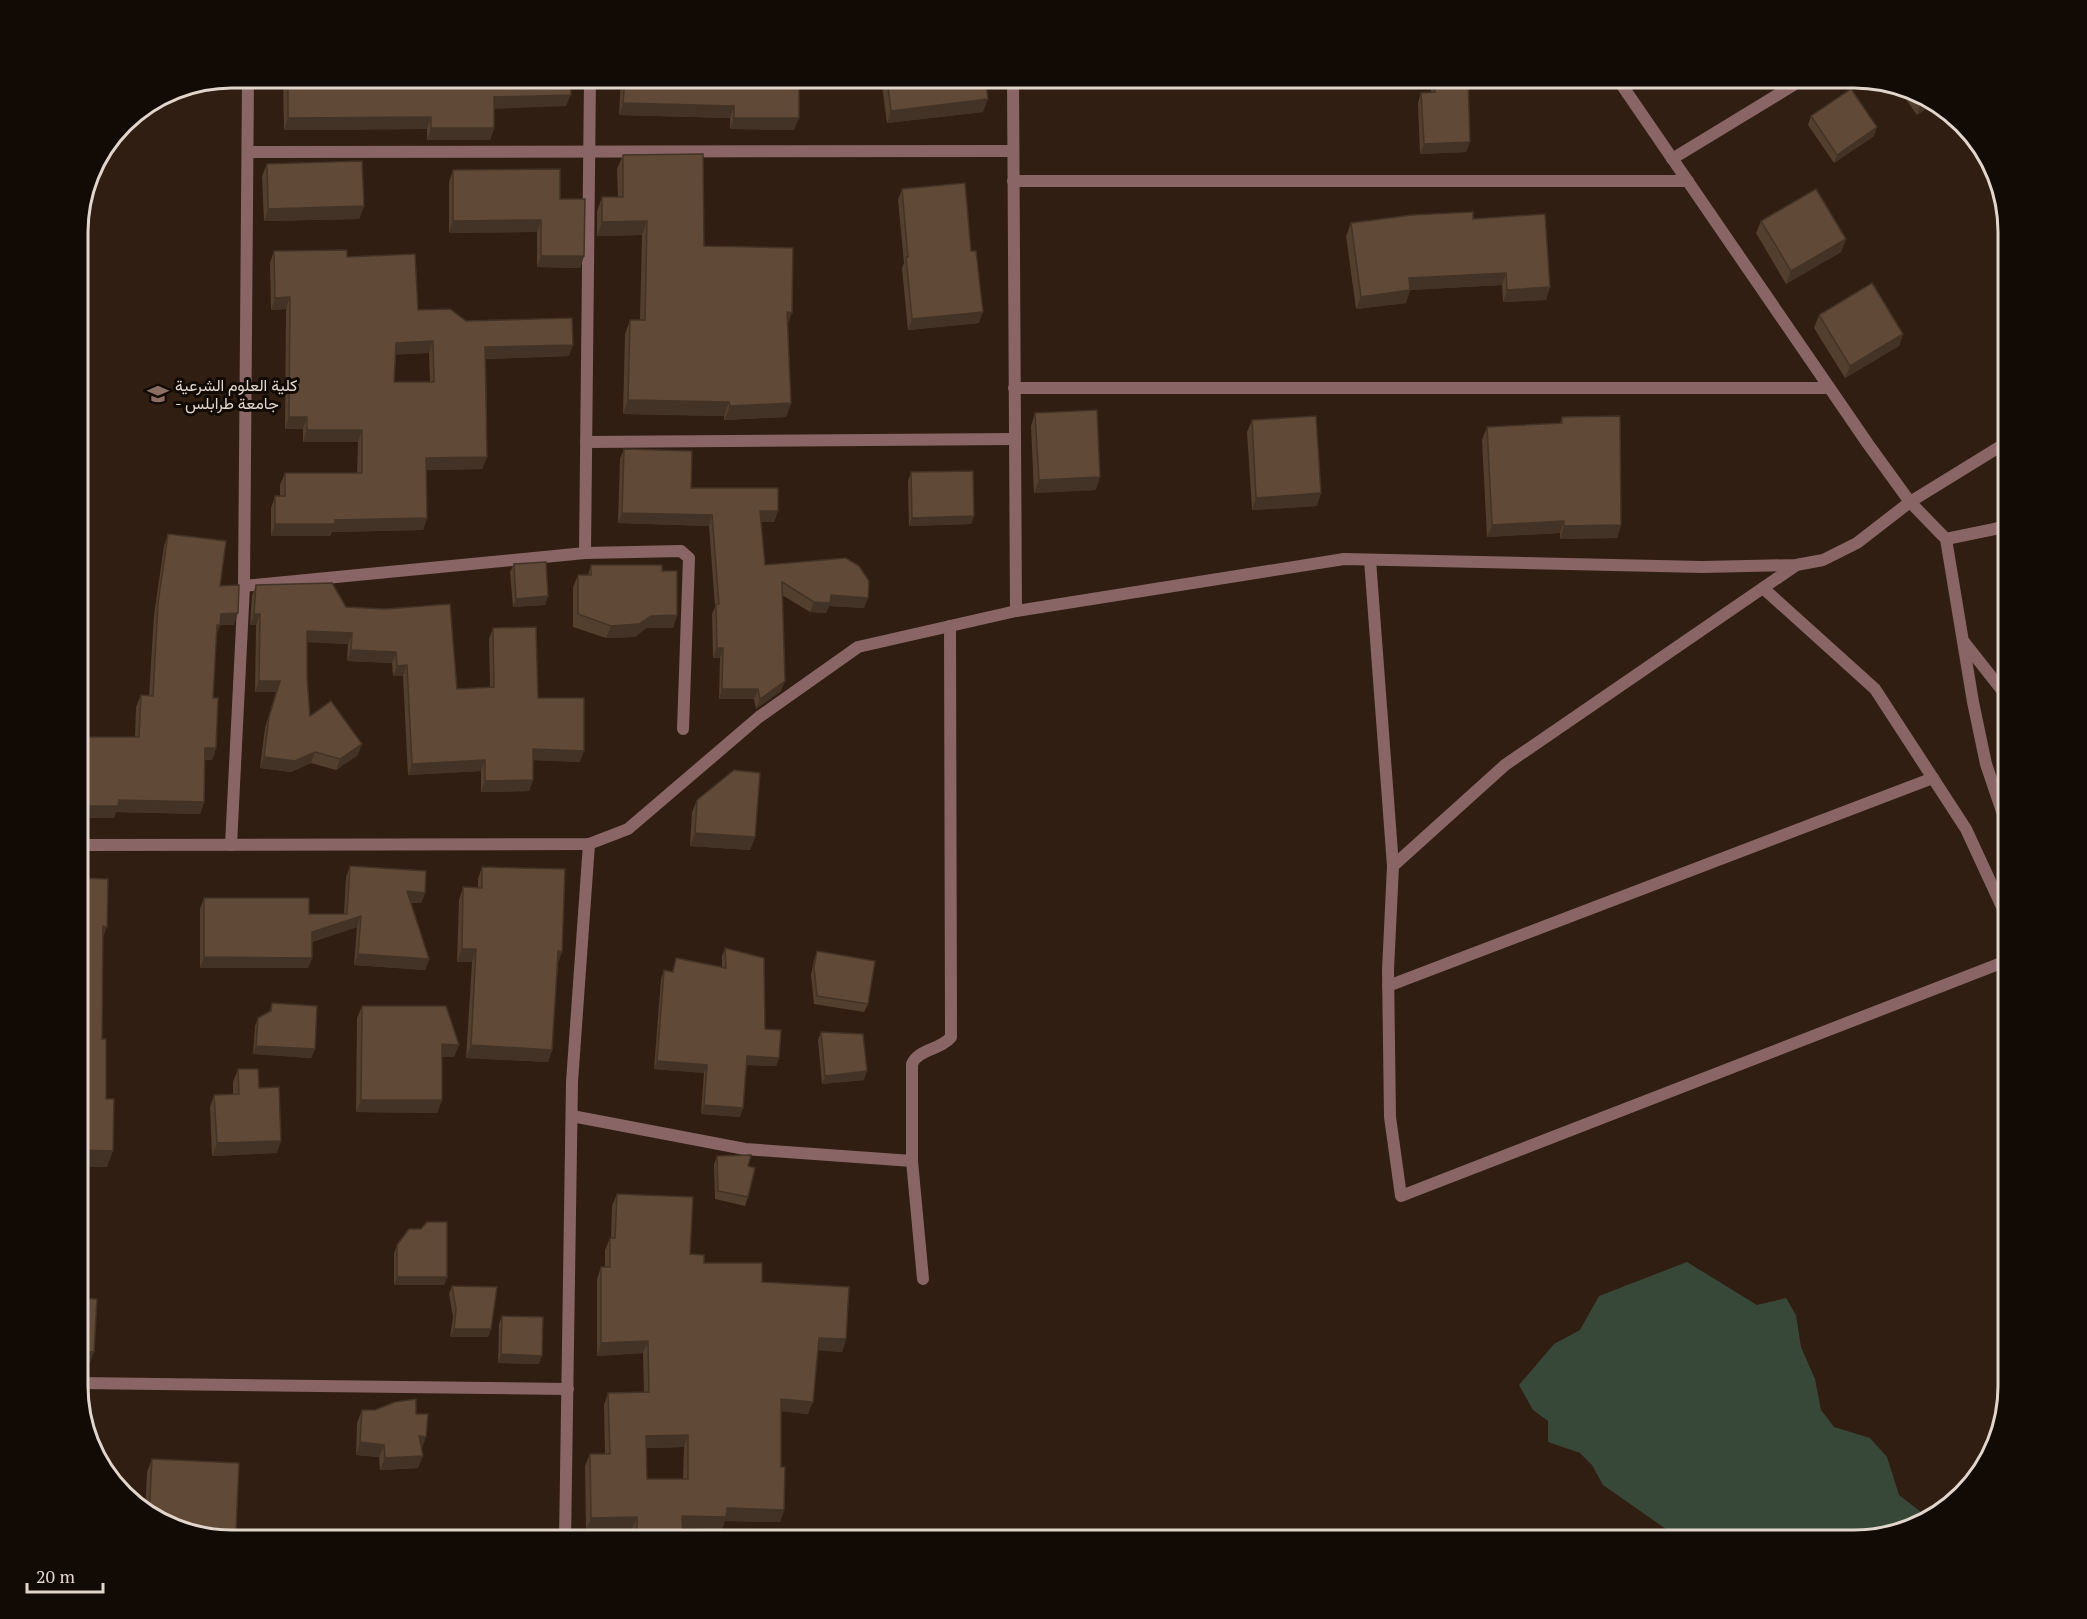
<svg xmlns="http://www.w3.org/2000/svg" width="2087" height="1619" font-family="'PT Serif',Vazirmatn,serif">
<rect width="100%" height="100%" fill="#2f1e11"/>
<polygon fill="#384838" points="1687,1262 1757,1305 1786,1298 1796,1315 1801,1347 1815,1379 1821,1410 1834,1427 1870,1438 1887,1457 1899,1495 1930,1519 1922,1525 1854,1541 1683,1541 1603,1485 1592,1465 1580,1453 1548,1442 1548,1421 1533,1410 1519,1385 1554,1344 1580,1330 1599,1296"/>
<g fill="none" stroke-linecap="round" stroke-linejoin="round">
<g stroke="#896565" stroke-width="12">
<polyline points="1013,78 1016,611"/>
<polyline points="1617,78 1868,444 1910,502 1946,539 1973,702 1986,764 2009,832"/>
<polyline points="248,152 1013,151"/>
<polyline points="1672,159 1805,78"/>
<polyline points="1013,181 1688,181"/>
<polyline points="1014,388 1829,388"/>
<polyline points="586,442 1014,439"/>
<polyline points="1946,539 2009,526"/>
<polyline points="585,553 681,551 689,558 683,729"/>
<polyline points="1370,560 1393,866"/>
<polyline points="1795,566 1505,765 1393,866 1388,970 1390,1117 1401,1196 2009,960"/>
<polyline points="244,586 585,553 590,78"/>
<polyline points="1763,588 1875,689 1966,829 2009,922"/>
<polyline points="1964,642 2009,699"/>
<polyline points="78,845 589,844 628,829 759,717 858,647 1016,611 1344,559 1702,567 1796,565 1823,560 1857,543 1910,502 2009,441"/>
<polyline points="231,845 244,586 248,78"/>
<polyline points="1388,986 1933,778"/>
<polyline points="572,1116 745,1149 912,1161"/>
<path d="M923 1279 912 1161V1064C918 1049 941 1050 951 1037L950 626"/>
<polyline points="78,1383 568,1389"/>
<polyline points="565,1541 572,1082 589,844"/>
</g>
</g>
<g fill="#533f2e" fill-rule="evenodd">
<polygon points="283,78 570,78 566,106 494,108 494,128 490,140 427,140 427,129 284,130"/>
<polygon points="621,78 799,78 794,130 730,129 730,118 619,115"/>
<polygon points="881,78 985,78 983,112 887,123"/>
<polygon points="1430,78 1468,78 1470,142 1466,152 1420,154 1418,103 1421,93 1431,92"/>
<polygon points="1896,85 1904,86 1935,103 1917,115"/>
<polygon points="1811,116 1874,136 1834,163 1808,125"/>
<polygon points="623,155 704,246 788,323 791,403 786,417 724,420 724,416 623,414 625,334 630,320 640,320 642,235 597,236 597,211 602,197 618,197 617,169"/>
<polygon points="267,164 364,206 359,219 264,221 262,176"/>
<polygon points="453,170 560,199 584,256 580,268 537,267 537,232 449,233 449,182"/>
<polygon points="902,189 979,323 908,330 902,268 904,263 898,200"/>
<polygon points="1473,219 1550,287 1546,300 1503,302 1502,285 1410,290 1406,303 1356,309 1346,236 1351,223"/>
<polygon points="1761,221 1846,239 1841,252 1786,284 1756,233"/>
<path d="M274 251 347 257 418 310 466 321 569 356 486 359 487 457 482 469 427 470V518L423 530 332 532 330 536H271V508L275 496H280V485L285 473H357L358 442H303V429H285L286 309 271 310 270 263ZM429 353 430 382H394L396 354Z"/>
<polygon points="1819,315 1903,334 1899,346 1845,378 1814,328"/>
<polygon points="1035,413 1096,490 1034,493 1031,426"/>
<polygon points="1562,417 1621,525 1617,538 1560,539 1560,533 1487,537 1482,440 1487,427 1560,424"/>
<polygon points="1252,420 1317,506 1252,510 1247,432"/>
<polygon points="624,449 691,488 778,511 774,522 761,522 765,565 864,608 829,606 826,613 810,612 782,595 781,691 756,709 754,699 719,699 720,658 713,658 712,614 715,607 709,526 618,523 620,459"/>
<polygon points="911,472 974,516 971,524 909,526 908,481"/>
<polygon points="168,534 220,586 234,625 220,625 216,636 213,698 216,748 212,760 205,760 204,802 200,814 116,812 114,818 78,818 135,737 136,707 141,695 149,696 154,615 164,546"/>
<polygon points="514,564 548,596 545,605 513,607 510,572"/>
<polygon points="591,565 662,571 677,615 673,628 646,628 635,637 606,638 573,627 573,587 578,575 588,575"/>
<polygon points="256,585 346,607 457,689 490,687 489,639 493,628 580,762 533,760 533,780 529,791 481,792 481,771 408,775 403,676 393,676 392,663 347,661 348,644 307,642 307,678 310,716 358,755 336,770 311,763 291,772 260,768 265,728 276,692 255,692 256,625 250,625 252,596"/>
<polygon points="697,800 755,837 750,850 690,846 692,812"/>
<polygon points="350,866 425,893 421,903 411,903 429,959 425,970 354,965 357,927 312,942 312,958 308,968 200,968 200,909 204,898 309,914 344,914 346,877"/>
<polygon points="482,867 558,964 552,1050 548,1062 466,1058 472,962 457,962 459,900 463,887 478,887 478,879"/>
<polygon points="725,948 779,1058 776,1066 746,1065 740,1117 701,1114 704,1073 654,1069 661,979 664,970 672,972 676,958 722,968 722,956"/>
<polygon points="817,951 868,1004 864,1012 814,1004 811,975 814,960"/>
<polygon points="272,1003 315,1049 311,1058 253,1054 255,1026 258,1018 269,1012"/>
<polygon points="362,1006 459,1045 454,1057 442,1057 442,1100 437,1113 356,1112 357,1018"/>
<polygon points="821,1032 864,1080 822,1084 818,1040"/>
<polygon points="238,1069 259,1088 277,1153 212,1156 210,1107 214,1095 233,1094 233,1082"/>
<polygon points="717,1156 748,1166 748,1197 745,1206 715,1199 714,1164"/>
<path d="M617 1194 690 1254 704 1263 762 1282 846 1339 842 1352 818 1350 808 1414 781 1411V1467L784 1510 780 1522 725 1521 722 1529 682 1528 683 1541H632V1529L586 1530 585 1466 590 1454H605L604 1405 608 1393 644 1392 643 1353 597 1356V1279L601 1267H605V1250L610 1238H611L612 1206ZM684 1447 683 1479H647L646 1448Z"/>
<polygon points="397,1245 447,1277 444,1285 394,1285 394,1254"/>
<polygon points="452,1286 491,1329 488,1337 450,1337 453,1317 449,1294"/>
<polygon points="502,1316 539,1364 498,1363 499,1324"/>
<polygon points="362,1410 416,1414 421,1449 418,1468 380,1470 379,1457 356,1455 357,1423"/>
<polygon points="152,1459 236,1530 232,1541 183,1533 145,1513 147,1472"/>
</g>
<g fill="#433326">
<polygon points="571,95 566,106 490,109 494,97"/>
<polygon points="1927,98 1935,103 1917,115 1921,102"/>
<polygon points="988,99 983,112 887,123 891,111"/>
<polygon points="623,103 734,106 730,118 619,115"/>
<polygon points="431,117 427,129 284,130 288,118"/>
<polygon points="734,118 799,118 794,130 730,129"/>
<polygon points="1877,127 1874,136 1834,163 1837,155"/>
<polygon points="431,128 494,128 490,140 427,140"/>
<polygon points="1470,142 1466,152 1420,154 1424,144"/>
<polygon points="364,206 359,219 264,221 268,209"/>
<polygon points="541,220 537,232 449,233 453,221"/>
<polygon points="647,221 642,235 597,236 602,222"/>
<polygon points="1846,239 1841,252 1786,284 1791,271"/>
<polygon points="541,256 584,256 580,268 537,267"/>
<polygon points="1506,273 1502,285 1410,290 1406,303 1356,309 1361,297 1409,278"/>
<polygon points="1550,287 1546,300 1503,302 1507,290"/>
<polygon points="290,297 286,309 271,310 275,298"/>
<polygon points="787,312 792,313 787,327"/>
<polygon points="983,312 979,323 908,330 912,319"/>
<polygon points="1903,334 1899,346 1845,378 1850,366"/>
<polygon points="433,341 429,353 392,355 396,343"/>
<polygon points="573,345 569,356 481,359 485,347"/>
<polygon points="628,400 729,402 724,416 623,414"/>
<polygon points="791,403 786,417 724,420 730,406"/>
<polygon points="289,417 307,417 303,429 285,429"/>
<polygon points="307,430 362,430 358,442 303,442"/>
<polygon points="487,457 482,469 422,470 426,458"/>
<polygon points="1100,477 1096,490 1034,493 1039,480"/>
<polygon points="1321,493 1317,506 1252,510 1256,498"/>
<polygon points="760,511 778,511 774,522 757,522"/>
<polygon points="622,513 712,515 709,526 618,523"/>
<polygon points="974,516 971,524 909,526 912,518"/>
<polygon points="427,518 423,530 332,532 330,536 271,536 275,524 335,520"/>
<polygon points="1564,521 1560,533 1487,537 1492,525"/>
<polygon points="1621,525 1617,538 1560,539 1564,526"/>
<polygon points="831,595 868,598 864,608 829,606 826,613 810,612 814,602"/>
<polygon points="548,596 545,605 513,607 516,599"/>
<polygon points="238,613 234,625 220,625 216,637 213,637 221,614"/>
<polygon points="254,614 260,614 256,625 250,625"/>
<polygon points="677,615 673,628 646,628 635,637 606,638 611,626 651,616"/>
<polygon points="307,631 352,633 348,644 303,642"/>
<polygon points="717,648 723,648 720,658 713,658"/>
<polygon points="351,650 396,652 392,663 347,661"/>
<polygon points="407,665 403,676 393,676 397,666"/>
<polygon points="259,681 280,681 276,692 255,692"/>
<polygon points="785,681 781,691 756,709 760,699"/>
<polygon points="722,689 758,689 754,699 719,699"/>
<polygon points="362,744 358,755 336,770 340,759"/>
<polygon points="205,748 216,748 212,760 201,759"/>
<polygon points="533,749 584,751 580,762 529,760"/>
<polygon points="315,752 311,763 291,772 260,768 264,757"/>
<polygon points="485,760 481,771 408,775 412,764"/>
<polygon points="533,780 529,791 481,792 485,781"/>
<polygon points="119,800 204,802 200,814 116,812 114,818 78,818 78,806"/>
<polygon points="695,833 755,837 750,850 690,846"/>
<polygon points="407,891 425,893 421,903 403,902"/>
<polygon points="361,916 357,927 308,943 312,932"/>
<polygon points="103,926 107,927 101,943"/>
<polygon points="462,949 476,949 472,962 457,962"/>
<polygon points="558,951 562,952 558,964 553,964"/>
<polygon points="358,954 429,959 425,970 354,965"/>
<polygon points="204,957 312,958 308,968 200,968"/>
<polygon points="442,1044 459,1045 454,1057 438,1057"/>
<polygon points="471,1045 552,1050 548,1062 466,1058"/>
<polygon points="256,1046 315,1049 311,1058 253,1054"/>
<polygon points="747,1056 779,1058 776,1066 743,1065"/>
<polygon points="657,1061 707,1065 704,1073 654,1069"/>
<polygon points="867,1071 864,1080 822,1084 825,1076"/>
<polygon points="361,1100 442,1100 437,1113 356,1112"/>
<polygon points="704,1105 743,1108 740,1117 701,1114"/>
<polygon points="281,1141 277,1153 212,1156 217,1143"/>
<polygon points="78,1150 113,1151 107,1167 78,1167"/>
<polygon points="397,1277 447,1277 444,1285 394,1285"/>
<polygon points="454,1329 491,1329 488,1337 450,1337"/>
<polygon points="819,1338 846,1339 842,1352 814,1350"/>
<polygon points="648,1341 643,1353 597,1356 601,1343"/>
<polygon points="78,1351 94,1352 90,1363 78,1363"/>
<polygon points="501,1354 542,1356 539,1364 498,1363"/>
<polygon points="781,1399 813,1402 808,1414 777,1411"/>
<polygon points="688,1435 684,1447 642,1448 646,1436"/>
<polygon points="419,1436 426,1437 422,1449"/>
<polygon points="360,1442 384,1445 379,1457 356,1455"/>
<polygon points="423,1456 418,1468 380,1470 385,1458"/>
<polygon points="727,1508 784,1510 780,1522 725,1521 722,1529 678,1528 682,1516"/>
<polygon points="637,1517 632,1529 586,1530 591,1518"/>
<polygon points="172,1527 236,1530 232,1541 183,1533"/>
</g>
<g fill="#604936" stroke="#433326" stroke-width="1.5" fill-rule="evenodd">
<polygon points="288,78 570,78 571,95 494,97 494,128 431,128 431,117 288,118"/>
<polygon points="625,78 799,78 799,118 734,118 734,106 623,103"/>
<polygon points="887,78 985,78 988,99 891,111"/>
<polygon points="1434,78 1468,78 1470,142 1424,144 1421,93 1435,92"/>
<polygon points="1851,89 1877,127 1837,155 1811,116"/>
<polygon points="1914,91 1927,98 1921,102"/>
<polygon points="703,154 704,246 793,248 792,313 787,312 791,403 730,406 729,402 628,400 630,320 645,320 647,221 602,222 602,197 623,197 623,155"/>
<polygon points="362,161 364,206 268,209 267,164"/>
<polygon points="560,169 560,199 585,199 584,256 541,256 541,220 453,221 453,170"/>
<polygon points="965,183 971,251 976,251 983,312 912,319 906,257 908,257 902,189"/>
<polygon points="1816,189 1846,239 1791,271 1761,221"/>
<polygon points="1473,212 1473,219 1545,214 1550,287 1507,290 1506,273 1409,278 1410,290 1361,297 1351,223 1412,215"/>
<path d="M347 250V257L415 254 418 310 450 309 466 321 572 318 573 345 485 347 487 457 426 458 427 518 335 520V524H275V496H285V473H362V430H307V417H289L290 297 275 298 274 251ZM433 341 434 382H394L396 343Z"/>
<polygon points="1872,283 1903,334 1850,366 1819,315"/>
<polygon points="1097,410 1100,477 1039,480 1035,413"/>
<polygon points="1316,416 1321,493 1256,498 1252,420"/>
<polygon points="1620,416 1621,525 1564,526 1564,521 1492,525 1487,427 1562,423 1562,417"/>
<polygon points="624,449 692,451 691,488 778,488 778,511 760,511 765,565 846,558 859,566 869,581 868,598 831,595 830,603 814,602 782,582 785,681 760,699 758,689 722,689 723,648 717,648 716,604 719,604 712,515 622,513"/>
<polygon points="973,471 974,516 912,518 911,472"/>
<polygon points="168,534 226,541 220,586 239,585 238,613 221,614 220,625 217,625 213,698 218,698 216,748 205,748 204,802 119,800 118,806 78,806 78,737 139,737 141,695 153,696 158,603"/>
<polygon points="546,562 548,596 516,599 514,564"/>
<polygon points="591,565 662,565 662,571 677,571 677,615 651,616 639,624 611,626 578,614 578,575 591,575"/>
<polygon points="332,583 346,607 385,609 450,604 457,689 494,687 493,628 536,627 538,698 584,698 584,751 533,749 533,780 485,781 485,760 412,764 407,665 397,666 396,652 351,650 352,633 307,631 307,678 310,716 331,701 362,744 340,759 315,752 295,761 264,757 269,717 280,681 259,681 260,614 254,614 256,585"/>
<polygon points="734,770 760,773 755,837 695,833 697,800"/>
<polygon points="350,866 426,871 425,893 407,891 429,959 358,954 361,916 312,932 312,958 204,957 204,898 309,898 309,914 347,914"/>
<polygon points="482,867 565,869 562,952 558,951 552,1050 471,1045 476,949 462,949 463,887 482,888"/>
<polygon points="78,878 108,879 107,927 103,926 102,1039 106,1039 106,1099 114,1099 113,1151 78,1150"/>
<polygon points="725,948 764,958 765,1029 781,1030 779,1058 747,1056 743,1108 704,1105 707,1065 657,1061 664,970 673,972 676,958 726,968"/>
<polygon points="817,951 875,961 868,1004 817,996 814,967"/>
<polygon points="272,1003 317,1006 315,1049 256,1046 258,1018 271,1011"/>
<polygon points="362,1006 446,1006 459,1045 442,1044 442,1100 361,1100"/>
<polygon points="821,1032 863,1034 867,1071 825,1076"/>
<polygon points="238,1069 258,1069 259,1088 279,1087 281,1141 217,1143 214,1095 239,1094"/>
<polygon points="751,1155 748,1166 755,1168 748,1197 718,1191 717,1156"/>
<path d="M617 1194 693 1197 690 1254 704 1255V1263H762V1282L849 1287 846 1339 819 1338 813 1402 781 1399V1467H785L784 1510 727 1508 726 1517 682 1516 683 1541H637V1517L591 1518 590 1454H610L608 1393 649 1392 648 1341 601 1343V1267H610V1238H615ZM688 1435V1479H647L646 1436Z"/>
<polygon points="427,1222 447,1222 447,1277 397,1277 397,1245 409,1229 421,1229"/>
<polygon points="452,1286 497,1287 491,1329 454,1329 456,1309"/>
<polygon points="78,1298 97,1299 94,1352 78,1351"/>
<polygon points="502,1316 543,1317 542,1356 501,1354"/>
<polygon points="416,1399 416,1414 428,1414 426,1437 419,1436 423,1456 385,1458 384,1445 360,1442 362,1410 375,1410 395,1402"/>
<polygon points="152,1459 239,1463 236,1530 172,1527 149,1515"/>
</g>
<defs>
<symbol id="university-bare" viewBox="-9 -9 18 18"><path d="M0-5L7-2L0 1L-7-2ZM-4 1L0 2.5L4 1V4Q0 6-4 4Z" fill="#8d6e63" stroke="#110a05" stroke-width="2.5" paint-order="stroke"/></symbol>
</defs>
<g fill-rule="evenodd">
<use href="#university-bare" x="143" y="379" width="30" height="30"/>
</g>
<g text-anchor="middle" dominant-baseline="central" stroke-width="6" stroke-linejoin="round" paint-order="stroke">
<g font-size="16" fill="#e1d5cc" stroke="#110a05" text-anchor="start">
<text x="175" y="385">كلية العلوم الشرعية<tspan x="175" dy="18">- جامعة طرابلس</tspan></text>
</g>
</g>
<path d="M0 0H2087V1619H0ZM232 88H1854A144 144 0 0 1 1998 232V1386A144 144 0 0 1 1854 1530H232A144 144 0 0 1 88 1386V232A144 144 0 0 1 232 88Z" fill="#110a05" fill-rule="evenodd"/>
<path fill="none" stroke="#e1d5cc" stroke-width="3" d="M232 88H1854A144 144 0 0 1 1998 232V1386A144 144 0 0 1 1854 1530H232A144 144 0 0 1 88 1386V232A144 144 0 0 1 232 88Z"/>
<path d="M27 1583v9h76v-9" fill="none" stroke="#e1d5cc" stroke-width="3"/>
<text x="36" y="1583" font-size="18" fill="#e1d5cc" stroke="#110a05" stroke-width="4.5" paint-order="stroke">20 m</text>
</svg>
